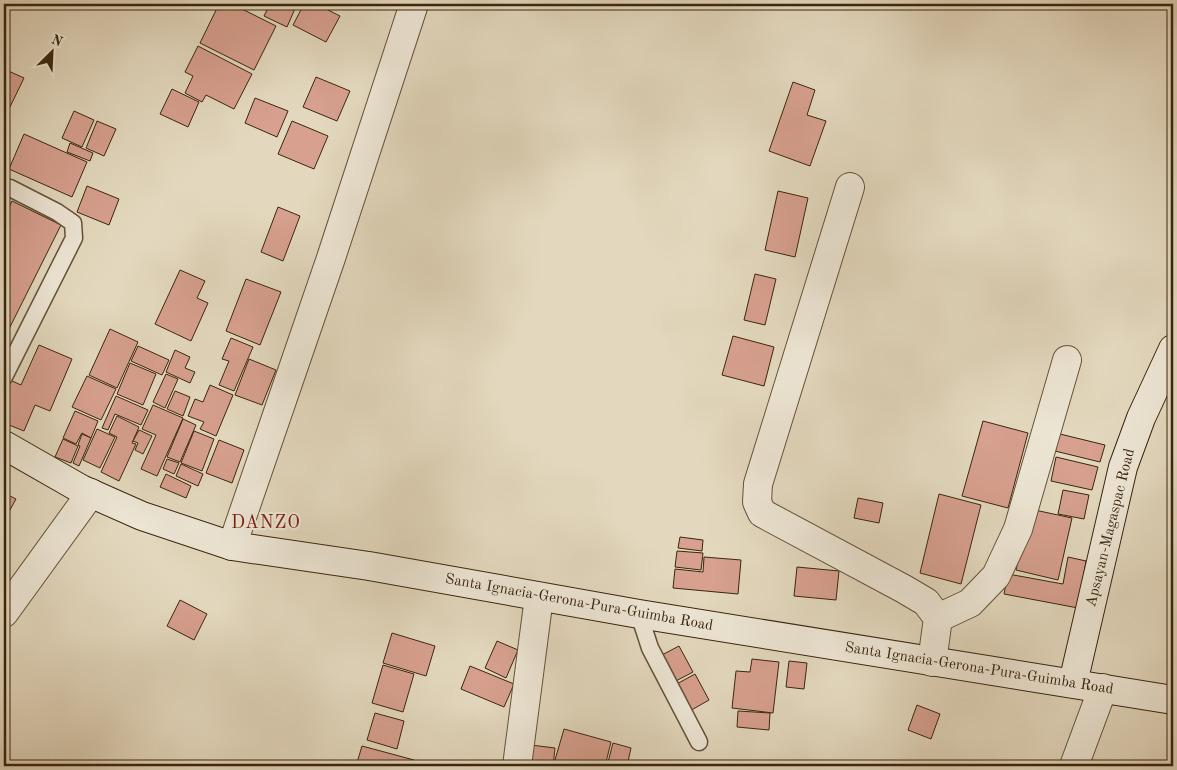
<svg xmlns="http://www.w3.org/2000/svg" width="1177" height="770" font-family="'Old Standard TT',serif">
<rect width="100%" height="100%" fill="#e3d8be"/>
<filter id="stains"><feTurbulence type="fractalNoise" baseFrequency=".004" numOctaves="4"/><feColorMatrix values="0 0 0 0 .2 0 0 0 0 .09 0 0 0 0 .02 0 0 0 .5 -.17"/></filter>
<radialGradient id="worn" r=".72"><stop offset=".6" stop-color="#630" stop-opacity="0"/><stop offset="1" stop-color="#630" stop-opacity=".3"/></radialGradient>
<g fill="#d7a08f" stroke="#3a260e">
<polygon points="219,4 232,4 276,26 254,70 200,43"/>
<polygon points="270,4 297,4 287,27 264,16"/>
<polygon points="304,4 316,4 340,16 326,42 293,25"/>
<polygon points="198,46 252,74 234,109 206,95 202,102 185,93 193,76 185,72"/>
<polygon points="4,69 24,78 10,107 4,104"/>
<polygon points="316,77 350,91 337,121 303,107"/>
<polygon points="793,82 815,90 807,115 826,121 810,166 769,151"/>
<polygon points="172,89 199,102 188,127 160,114"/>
<polygon points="255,98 288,111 277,137 245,123"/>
<polygon points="74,111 94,120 82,147 62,138"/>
<polygon points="97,121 116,129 104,156 86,148"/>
<polygon points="292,121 328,136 314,169 278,154"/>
<polygon points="24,134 87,162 72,197 9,169"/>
<polygon points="70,143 93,153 90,161 67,152"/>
<polygon points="87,186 119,199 109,225 77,212"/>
<polygon points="778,191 808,198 795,257 765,250"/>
<polygon points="12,201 61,225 4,339 4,218"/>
<polygon points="278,207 300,216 283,261 261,252"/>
<polygon points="180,270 205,281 197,298 208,303 191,341 155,324"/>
<polygon points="755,274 776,279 765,325 744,320"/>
<polygon points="246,279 281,292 260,345 226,331"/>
<polygon points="110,329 138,342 117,388 89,375"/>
<polygon points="733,336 774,347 764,386 722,375"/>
<polygon points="231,338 253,347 234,391 219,385 229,361 222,359"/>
<polygon points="39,345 72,359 50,411 35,405 24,431 4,423 4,395 10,380 21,385"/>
<polygon points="138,346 169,360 162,375 131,361"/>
<polygon points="175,350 190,357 185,368 195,372 190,383 166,372"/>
<polygon points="249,359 276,370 262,405 235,395"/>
<polygon points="130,363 156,374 143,405 117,394"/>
<polygon points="166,374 178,379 165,408 153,402"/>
<polygon points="87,376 116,389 101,420 72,407"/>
<polygon points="210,385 233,395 216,436 200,429 204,422 188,416 195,399 203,402"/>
<polygon points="175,391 190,397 183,416 167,409"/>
<polygon points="116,396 148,410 141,425 115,414 108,430 102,428"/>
<polygon points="153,405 183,418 157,476 141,469 156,435 142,429"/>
<polygon points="75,411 98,421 91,438 82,433 76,444 63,438"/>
<polygon points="117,416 139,427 132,443 136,444 119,481 101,472 117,437 109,433"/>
<polygon points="183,419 196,425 180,462 167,457"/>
<polygon points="983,421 1028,433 1008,508 962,496"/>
<polygon points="97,429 115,437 100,468 83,460"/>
<polygon points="139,430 152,436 143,454 135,450 138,443 133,441"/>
<polygon points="194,431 214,439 202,471 181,463"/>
<polygon points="82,434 91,438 79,466 73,463 80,446 78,445"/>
<polygon points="1060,434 1105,445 1100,462 1055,451"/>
<polygon points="63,439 78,446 71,463 55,457"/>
<polygon points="219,440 244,450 232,483 206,473"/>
<polygon points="1056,457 1098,467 1092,490 1051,481"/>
<polygon points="167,459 179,463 174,474 163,469"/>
<polygon points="181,464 203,474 198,486 176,476"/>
<polygon points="166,474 191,486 186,498 160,487"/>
<polygon points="1063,490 1089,495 1084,519 1058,514"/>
<polygon points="4,493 16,499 4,521"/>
<polygon points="939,494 981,505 961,584 920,573"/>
<polygon points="858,498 883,503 879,523 854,518"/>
<polygon points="1030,509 1072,518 1058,580 1016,570"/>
<polygon points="680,537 703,540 702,551 678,548"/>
<polygon points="677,551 703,553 701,570 675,567"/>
<polygon points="704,557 741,560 738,594 673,588 675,569 703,572"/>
<polygon points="1068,557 1086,561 1078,608 1004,594 1008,574 1063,584"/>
<polygon points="797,567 839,571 836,600 794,596"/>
<polygon points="180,600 207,614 194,640 167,626"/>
<polygon points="392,633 435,646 426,676 383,663"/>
<polygon points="497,641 518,650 506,678 485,668"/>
<polygon points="679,646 693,672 674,682 660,656"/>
<polygon points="752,659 779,662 773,713 732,708 736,671 750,672"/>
<polygon points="789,661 807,663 804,689 786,687"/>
<polygon points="383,665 414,674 403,712 372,703"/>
<polygon points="470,666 514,684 504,707 461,689"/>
<polygon points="695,674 709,700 688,712 673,686"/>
<polygon points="917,705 940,714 931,739 908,730"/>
<polygon points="738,711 770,713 769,730 737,727"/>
<polygon points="375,713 404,721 397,749 367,740"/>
<polygon points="564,729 611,742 605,766 560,766 561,762 555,760"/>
<polygon points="613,743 631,748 627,766 607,766"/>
<polygon points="531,745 555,748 553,766 528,766"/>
<polygon points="362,746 414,760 412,766 356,766"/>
</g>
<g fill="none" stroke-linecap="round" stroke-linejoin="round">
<defs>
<g id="lane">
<polyline points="4,189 10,188 57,212 73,223 74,238 4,377"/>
<polyline points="639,614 650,648 699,742"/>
</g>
<g id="street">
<polyline points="850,187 758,484 757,502 762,513 904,589 926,602 938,618 932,662"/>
<polyline points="232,546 331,258 414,4"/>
<polyline points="4,613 91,493"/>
<polyline points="938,618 970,603 996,576 1018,529 1067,360"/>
<polyline points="517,766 539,597"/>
<polyline points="1074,766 1103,688"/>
</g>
<g id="secondary">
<polyline points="4,445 81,489 142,516 232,546 369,566 639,614 1173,700"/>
<polyline points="1073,683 1123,467 1141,418 1173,349"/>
</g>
</defs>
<use href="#lane" stroke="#64523a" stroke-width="19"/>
<use href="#street" stroke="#64523a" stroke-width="30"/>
<use href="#secondary" stroke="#3a260e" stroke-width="30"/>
<use href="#lane" stroke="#ede6d5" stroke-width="16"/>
<use href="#street" stroke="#ede6d5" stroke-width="28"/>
<use href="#secondary" stroke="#ede6d5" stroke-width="28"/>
</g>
<g text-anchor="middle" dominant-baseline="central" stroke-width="4" stroke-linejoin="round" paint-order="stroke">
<g font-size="15" fill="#3a260e" stroke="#ede6d5">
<text transform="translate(1111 528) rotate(-76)">Apsayan-Magaspac Road</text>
<text transform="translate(579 603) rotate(10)">Santa Ignacia-Gerona-Pura-Guimba Road</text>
<text transform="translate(979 669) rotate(9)">Santa Ignacia-Gerona-Pura-Guimba Road</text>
</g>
<g font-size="18" letter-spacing="1" fill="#7a1f14" stroke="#ede6d5">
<text x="266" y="523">DANZO</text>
</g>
</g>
<rect width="1177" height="770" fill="none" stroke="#e3d8be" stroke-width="20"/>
<rect x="5" y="5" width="1167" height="760" fill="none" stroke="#3a260e" stroke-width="2.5"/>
<rect x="10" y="10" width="1157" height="750" fill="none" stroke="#3a260e"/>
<g transform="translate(52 52) rotate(24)" stroke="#ede6d5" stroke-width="4" paint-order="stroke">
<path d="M0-4L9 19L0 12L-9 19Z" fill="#3a260e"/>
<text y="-8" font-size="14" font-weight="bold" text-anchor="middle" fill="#3a260e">N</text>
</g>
<rect width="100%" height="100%" filter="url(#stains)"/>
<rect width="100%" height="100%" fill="url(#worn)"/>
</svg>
